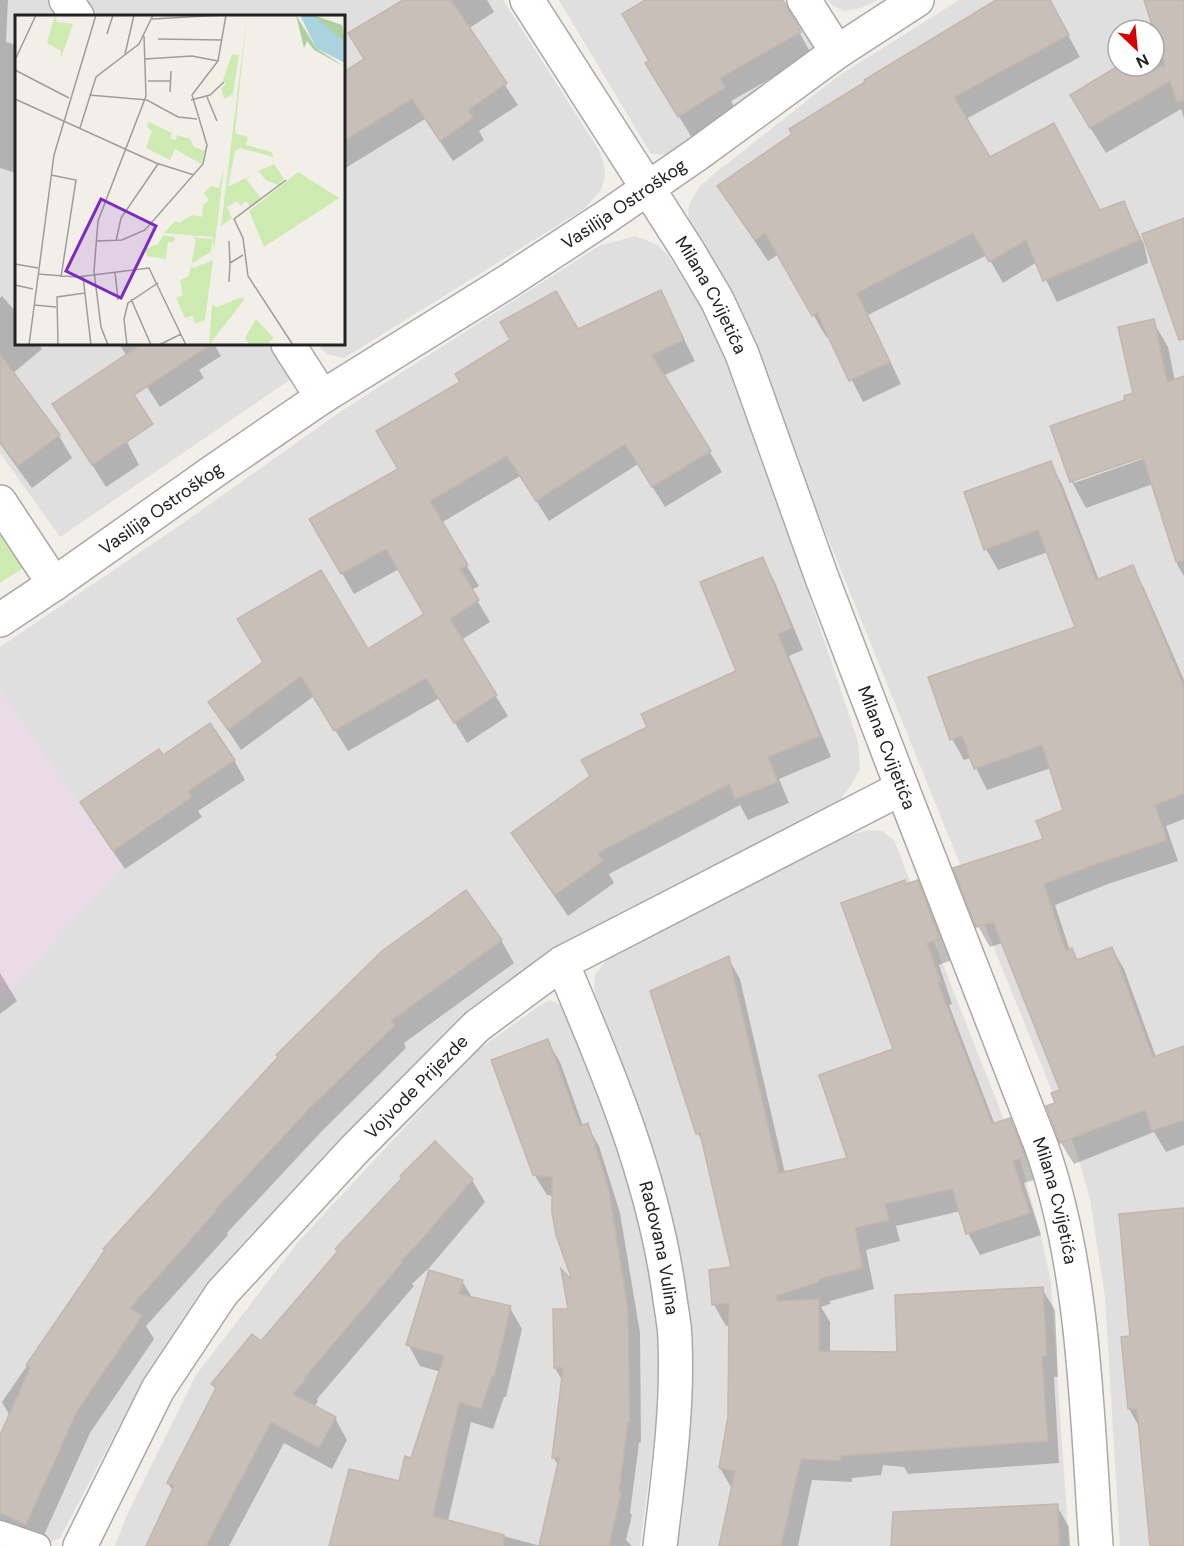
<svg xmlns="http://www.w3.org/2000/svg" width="1184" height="1546" font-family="'DM Sans',sans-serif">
<rect width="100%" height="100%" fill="#f2efe9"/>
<g fill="#e0dfdf" fill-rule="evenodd">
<polygon points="0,0 52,0 63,16 16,16 16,344 284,344 294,377 60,537 0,453"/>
<polygon points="83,0 503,0 600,152 604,165 605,176 601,190 584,209 344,358 327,354 316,344 344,344 344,16 94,16"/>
<polygon points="559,0 794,0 817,42 814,56 681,156 651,154"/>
<polygon points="828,0 877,0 861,8 844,11 832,5"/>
<path d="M959 0H1184V1546H1120L1105 1297 1090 1199 1077 1153 817 511 751 335 733 295 688 220 689 205 699 187 714 174 837 77ZM1118 30H1154V66H1118Z"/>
<polygon points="635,236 656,244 669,256 726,346 858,742 860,768 852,784 839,801 625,910 555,949 352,1129 289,1196 211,1284 142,1382 60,1538 48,1543 0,1525 0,1002 121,866 0,691 0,647 179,526 340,412 599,246"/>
<polygon points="870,830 882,831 894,840 1021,1163 1040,1231 1051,1282 1069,1546 672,1546 689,1335 679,1250 658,1171 594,1001 595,974 606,961 622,947 843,836"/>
<polygon points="550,1000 559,1004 569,1012 614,1134 640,1220 655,1300 658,1369 655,1433 640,1546 115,1546 126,1517 196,1375 299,1241 475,1052 542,1004"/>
</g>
<polygon fill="#ebdbe8" points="0,691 121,866 0,1002"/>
<polygon fill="#cdebb0" points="0,503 39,558 0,583"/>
<g fill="#0003" fill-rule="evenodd">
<polygon points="0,0 8,0 6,42 16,45 16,173 0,168"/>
<polygon points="406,0 487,0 494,12 468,29 518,105 479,131 484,140 453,161 425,119 344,169 344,74 366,60"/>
<polygon points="648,0 781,0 812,55 731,101 737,111 692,138 660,85 651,62"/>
<polygon points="999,0 1049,0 1080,57 966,119 990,159 1101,212 1123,202 1144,244 1148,263 1057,302 1037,262 1003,283 987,255 868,315 901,384 863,402 829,335 826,337 779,254 768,261 732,208 719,186"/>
<polygon points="1145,0 1184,0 1184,118 1181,109 1106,153 1086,121 1121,66 1154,66 1154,46 1159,43"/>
<polygon points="660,292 695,361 663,376 722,472 665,507 638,464 549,521 520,476 441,523 479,586 471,590 490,622 461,640 508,716 467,743 440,698 348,751 314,696 241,750 210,703 367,651 426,615 399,569 354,594 311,520 400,469 577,331"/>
<polygon points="2,296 16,312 16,344 38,344 42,349 0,384 0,298"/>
<path d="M1153 321 1168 347 1175 381 1184 378V576L1178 566 1153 484 1086 508 1072 482 1052 427 1127 401 1135 394ZM1150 453 1151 456 1074 483V479Z"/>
<polygon points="119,344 214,344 221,356 199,370 204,378 160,407"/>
<polygon points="80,387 127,442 139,465 106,487 54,404"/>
<polygon points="29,396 59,436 72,458 32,488 0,444 0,418"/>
<polygon points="1050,463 1062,484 1099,580 1132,567 1144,588 1184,680 1184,819 1166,826 1178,861 1108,884 1055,905 1070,951 1071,950 1078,961 1112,948 1124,969 1156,1057 1184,1047 1184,1145 1166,1152 1154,1132 1074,1164 1061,1143 1048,1107 1057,1104 1062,1091 1003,943 990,947 978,926 1065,811 1051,768 987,790 971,758 964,760 952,739 1077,628 1048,552 998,570 986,549"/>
<polygon points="762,559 774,580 803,650 789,656 831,757 779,779 789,803 748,820 740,805 609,874 614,883 568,916 525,854 513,833 592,777 649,727 738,671"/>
<polygon points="163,757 234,760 245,780 198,811 202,817 125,869 93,822"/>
<polygon points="917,882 929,903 952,960 939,965 952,1004 949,1005 995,1125 1010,1120 1022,1141 1036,1179 1024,1183 1041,1235 980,1255 968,1233 961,1211 896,1226 900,1241 866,1250 874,1289 830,1301 830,1304 821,1307 830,1322 830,1352 898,1353 1042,1289 1055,1310 1058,1377 1054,1377 1059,1463 908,1474 904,1467 883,1465 881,1475 852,1478 852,1482 812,1480 798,1546 720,1546 732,1489 720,1468 730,1417 730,1326 726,1326 714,1305 733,1268 704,1145 698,1134 652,991 728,958 740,979 785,1173 849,1159 895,1050 906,885"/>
<polygon points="501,940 514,963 404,1043 406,1048 322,1131 227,1233 228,1235 146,1326 154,1339 90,1433 39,1546 0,1546 0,1439 10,1416 2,1402 106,1251 279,1058"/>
<polygon points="0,973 17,1001 0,1014"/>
<polygon points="547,1040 560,1062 583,1126 587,1125 599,1146 620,1213 640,1333 641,1442 639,1443 630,1513 632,1515 626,1540 632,1546 541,1546 559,1466 553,1457 563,1382 555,1368 576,1286 553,1196 547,1195 534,1174"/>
<polygon points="435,1143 472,1180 485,1202 429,1268 412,1284 414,1286 317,1399 318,1401 314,1407 335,1418 347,1440 332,1469 284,1443 229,1546 147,1546 173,1491 168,1483 216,1390 213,1384 261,1343"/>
<polygon points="1184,1210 1184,1546 1151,1546 1140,1428 1129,1409 1131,1337"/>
<polygon points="462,1281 473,1299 510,1308 522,1329 506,1397 504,1397 493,1429 471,1422 448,1521 541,1546 331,1546 400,1483 412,1460 441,1372 420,1366 408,1344"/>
<polygon points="1057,1506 1069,1527 1070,1546 894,1546"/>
</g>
<g fill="#c7bfb8" stroke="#c4b6ab" stroke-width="1.5">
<polygon points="403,0 451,0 507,83 468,110 473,118 440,141 412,99 344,141 344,72 364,59 348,33"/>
<polygon points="645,0 783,0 801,32 720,78 725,88 678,117 645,63 649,61 622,14"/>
<polygon points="996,0 1050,0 1069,35 954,97 990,157 1054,123 1100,210 1124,201 1140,240 1043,281 1026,240 989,262 973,233 857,293 890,362 849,381 817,313 812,316 765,233 755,240 717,186 792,134 789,129 865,82 864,80"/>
<polygon points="1144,0 1184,0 1184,101 1177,102 1170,81 1090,128 1070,95 1118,66 1165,66"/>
<polygon points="1184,218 1184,339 1179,340 1142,234"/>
<polygon points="661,290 684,340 652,355 711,451 652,487 625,444 536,501 507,456 430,501 468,565 460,569 479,600 450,619 497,695 454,723 426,678 334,731 301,676 228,730 208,702 263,662 237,619 321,570 368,649 424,614 386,549 341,574 309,519 398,469 376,431 460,382 455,374 510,340 500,322 556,291 578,329"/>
<polygon points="1154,319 1167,382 1184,376 1184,561 1176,562 1143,457 1070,482 1050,426 1125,400 1124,396 1133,393 1118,327"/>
<polygon points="142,344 212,344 134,395 153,424 92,465 52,404"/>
<polygon points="0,354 60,435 18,466 0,442"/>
<polygon points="1051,461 1096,580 1133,565 1184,687 1184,794 1155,805 1167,840 1096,864 1044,884 1066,951 1072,948 1077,960 1112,947 1153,1057 1184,1046 1184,1120 1152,1131 1145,1110 1060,1143 1046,1106 1055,1103 1051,1093 1060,1090 993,922 976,927 953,868 1043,839 1036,821 1063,810 1042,745 974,769 962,736 950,740 928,677 1075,627 1038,530 984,550 964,492"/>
<polygon points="763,557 792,628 778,634 820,736 768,757 778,782 735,799 729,784 598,853 603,861 555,895 511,833 590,776 581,760 647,727 641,714 736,671 700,582"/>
<polygon points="210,723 235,760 188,791 192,797 113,851 80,802 159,749 163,755"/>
<polygon points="905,880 906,884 918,880 940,939 927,943 941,982 938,983 992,1124 1010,1118 1024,1154 1025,1157 1013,1161 1030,1213 966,1234 952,1189 885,1204 889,1220 855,1228 863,1268 819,1279 819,1282 776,1296 777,1301 819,1299 819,1351 897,1352 895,1295 1043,1287 1047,1356 1042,1356 1048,1441 841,1456 841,1461 801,1459 781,1546 719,1546 735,1471 719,1468 728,1417 729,1303 712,1305 709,1270 731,1267 700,1133 696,1134 650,991 729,956 779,1173 847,1158 819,1075 893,1049 841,903"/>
<polygon points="466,890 502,940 391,1021 395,1025 309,1109 215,1210 216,1211 130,1308 142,1316 77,1411 26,1525 0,1513 0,1435 30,1368 26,1365 105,1250 103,1249 278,1057 276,1055 382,951"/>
<polygon points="548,1039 580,1126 588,1123 609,1190 628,1310 630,1421 628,1422 619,1492 621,1493 609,1546 539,1546 559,1458 552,1458 563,1368 554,1368 553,1309 568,1309 561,1269 572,1280 556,1235 552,1213 552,1177 533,1175 491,1060"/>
<polygon points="435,1141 473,1179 416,1246 400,1262 402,1263 305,1377 307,1378 293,1394 336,1417 319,1448 271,1422 206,1546 146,1546 174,1486 167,1483 216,1388 211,1384 252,1334 261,1341 338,1251 335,1249 402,1178 400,1176"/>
<polygon points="1184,1208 1184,1546 1150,1546 1137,1409 1128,1409 1121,1337 1130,1336 1119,1214"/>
<polygon points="429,1270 463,1280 459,1294 511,1306 494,1377 492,1376 481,1409 459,1402 433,1516 504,1535 503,1546 329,1546 349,1469 399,1481 405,1456 411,1458 444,1356 406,1345"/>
<polygon points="1058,1504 1059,1546 891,1546 893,1512"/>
</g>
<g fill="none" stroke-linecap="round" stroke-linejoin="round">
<defs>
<polyline id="service" points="0,1533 38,1546"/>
<g id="minor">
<polyline points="66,0 77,16"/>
<path id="s1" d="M527 0 688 251 717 300 742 354 822 578 902 788 1042 1148C1085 1272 1087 1416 1096 1546"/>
<polyline points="804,0 837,52"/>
<polyline points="288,344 322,397"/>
<polyline points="0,502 54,584"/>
<path id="s2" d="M0 620 54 584 214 471 322 397 510 280 606 217 696 155 837 52 917 0"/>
<path id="s3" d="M562 963C607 1069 653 1177 669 1292 671 1308 675 1325 675 1341 678 1409 668 1479 660 1546"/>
<path id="s4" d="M80 1546 158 1389 222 1293 355 1149 477 1026 562 963 902 788"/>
</g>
</defs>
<use href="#service" stroke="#a9a9a9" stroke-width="27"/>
<use href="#minor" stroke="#a9a9a9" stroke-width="36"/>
<use href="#service" stroke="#fff" stroke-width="24"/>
<use href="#minor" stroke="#fff" stroke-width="33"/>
</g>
<g text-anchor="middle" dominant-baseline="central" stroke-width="4.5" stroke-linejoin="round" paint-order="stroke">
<g font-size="18" fill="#222" stroke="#fff">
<text stroke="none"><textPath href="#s2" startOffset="750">Vasilija Ostroškog</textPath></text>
<text stroke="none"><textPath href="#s1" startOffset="348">Milana Cvijetića</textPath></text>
<text stroke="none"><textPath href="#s2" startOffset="196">Vasilija Ostroškog</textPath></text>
<text stroke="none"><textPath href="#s1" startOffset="834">Milana Cvijetića</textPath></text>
<text stroke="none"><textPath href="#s4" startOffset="574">Vojvode Prijezde</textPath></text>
<text stroke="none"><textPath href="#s1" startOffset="1318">Milana Cvijetića</textPath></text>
<text stroke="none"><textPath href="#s3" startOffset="302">Radovana Vulina</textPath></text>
</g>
</g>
<g transform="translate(15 15)">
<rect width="330" height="330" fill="#f2efe9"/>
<path d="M40 0 42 7 58 9 46 43V36L32 28ZM232 0 220 118 233 122 231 130 257 137 258 142 225 133 220 136 213 172 239 159 231 164 246 183 235 191 231 186 226 191 222 186 212 192 217 203 206 211ZM217 39 224 40 218 79 209 84 206 73 211 69 208 65ZM134 107 157 118 155 123 161 125 162 120 175 124 179 132 190 136 186 149 160 134 155 145 131 133 137 116 132 112ZM259 149 269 164 263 170 251 165 243 156ZM209 151 199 236 198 222 149 218 160 206 164 208 177 200 187 202 188 190 194 185 189 178 196 171 204 173ZM283 157 324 183 249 232 234 196ZM148 220 160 222 159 227H153L151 244 132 241 129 234 143 229ZM177 222 198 224 196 237 176 249 178 253 198 245 190 305 180 309 178 301 170 303 161 283 168 280 165 265 174 261 181 224ZM227 282 229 285 194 330 197 290 202 292ZM241 304 259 323 251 330H235L230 323Z" fill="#cdebb0"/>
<path d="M281 0 301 33 330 52 299 35 292 26 289 33ZM298 0 327 10 330 27 303 8Z" fill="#add19e"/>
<path d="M285 0H298L330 27V48L301 33Z" fill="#aad3df"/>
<path fill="none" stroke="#9f9d99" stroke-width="1.5" d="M137 4 208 0M92 19 98 0M143 24 207 25M110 39 119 0M130 44 177 41 203 46M0 45 21 0M0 55 54 83M133 66H155M155 77 156 56M74 80 132 85 163 102 182 104M192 82 202 106M0 84 141 148 179 160M176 85 195 80 209 67M65 113 81 62 124 29 138 0M36 160 61 165 46 262M271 165 219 204 228 223 233 261 278 330M82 226 107 225 130 215 188 149 192 130 177 80 203 46 211 0M101 226 106 203 143 149M214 226 215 248M0 249 23 253M100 257 103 285M23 259 62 262 134 253 171 330M68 262 76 330M214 267 215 248 228 240M0 270 18 274M116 284 136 330M19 290 41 292M14 330 39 140 81 0M43 330 42 282 70 278M93 330 86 312 79 256 83 206 131 81 129 21M112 330 109 304 113 288 143 268M144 330 166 319"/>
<path fill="#7b2cbf" fill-opacity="0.15" stroke="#7b2cbf" stroke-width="3" d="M86 184 141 211 106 283 51 256Z"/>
<rect width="330" height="330" fill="none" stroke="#222" stroke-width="3"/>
</g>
<g transform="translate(1136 48) rotate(154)"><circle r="28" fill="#ffffff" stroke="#a7a7a7" stroke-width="1.5"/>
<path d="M0-4.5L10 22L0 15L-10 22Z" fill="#d40000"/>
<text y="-9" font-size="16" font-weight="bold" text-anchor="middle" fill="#222222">N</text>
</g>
</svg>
